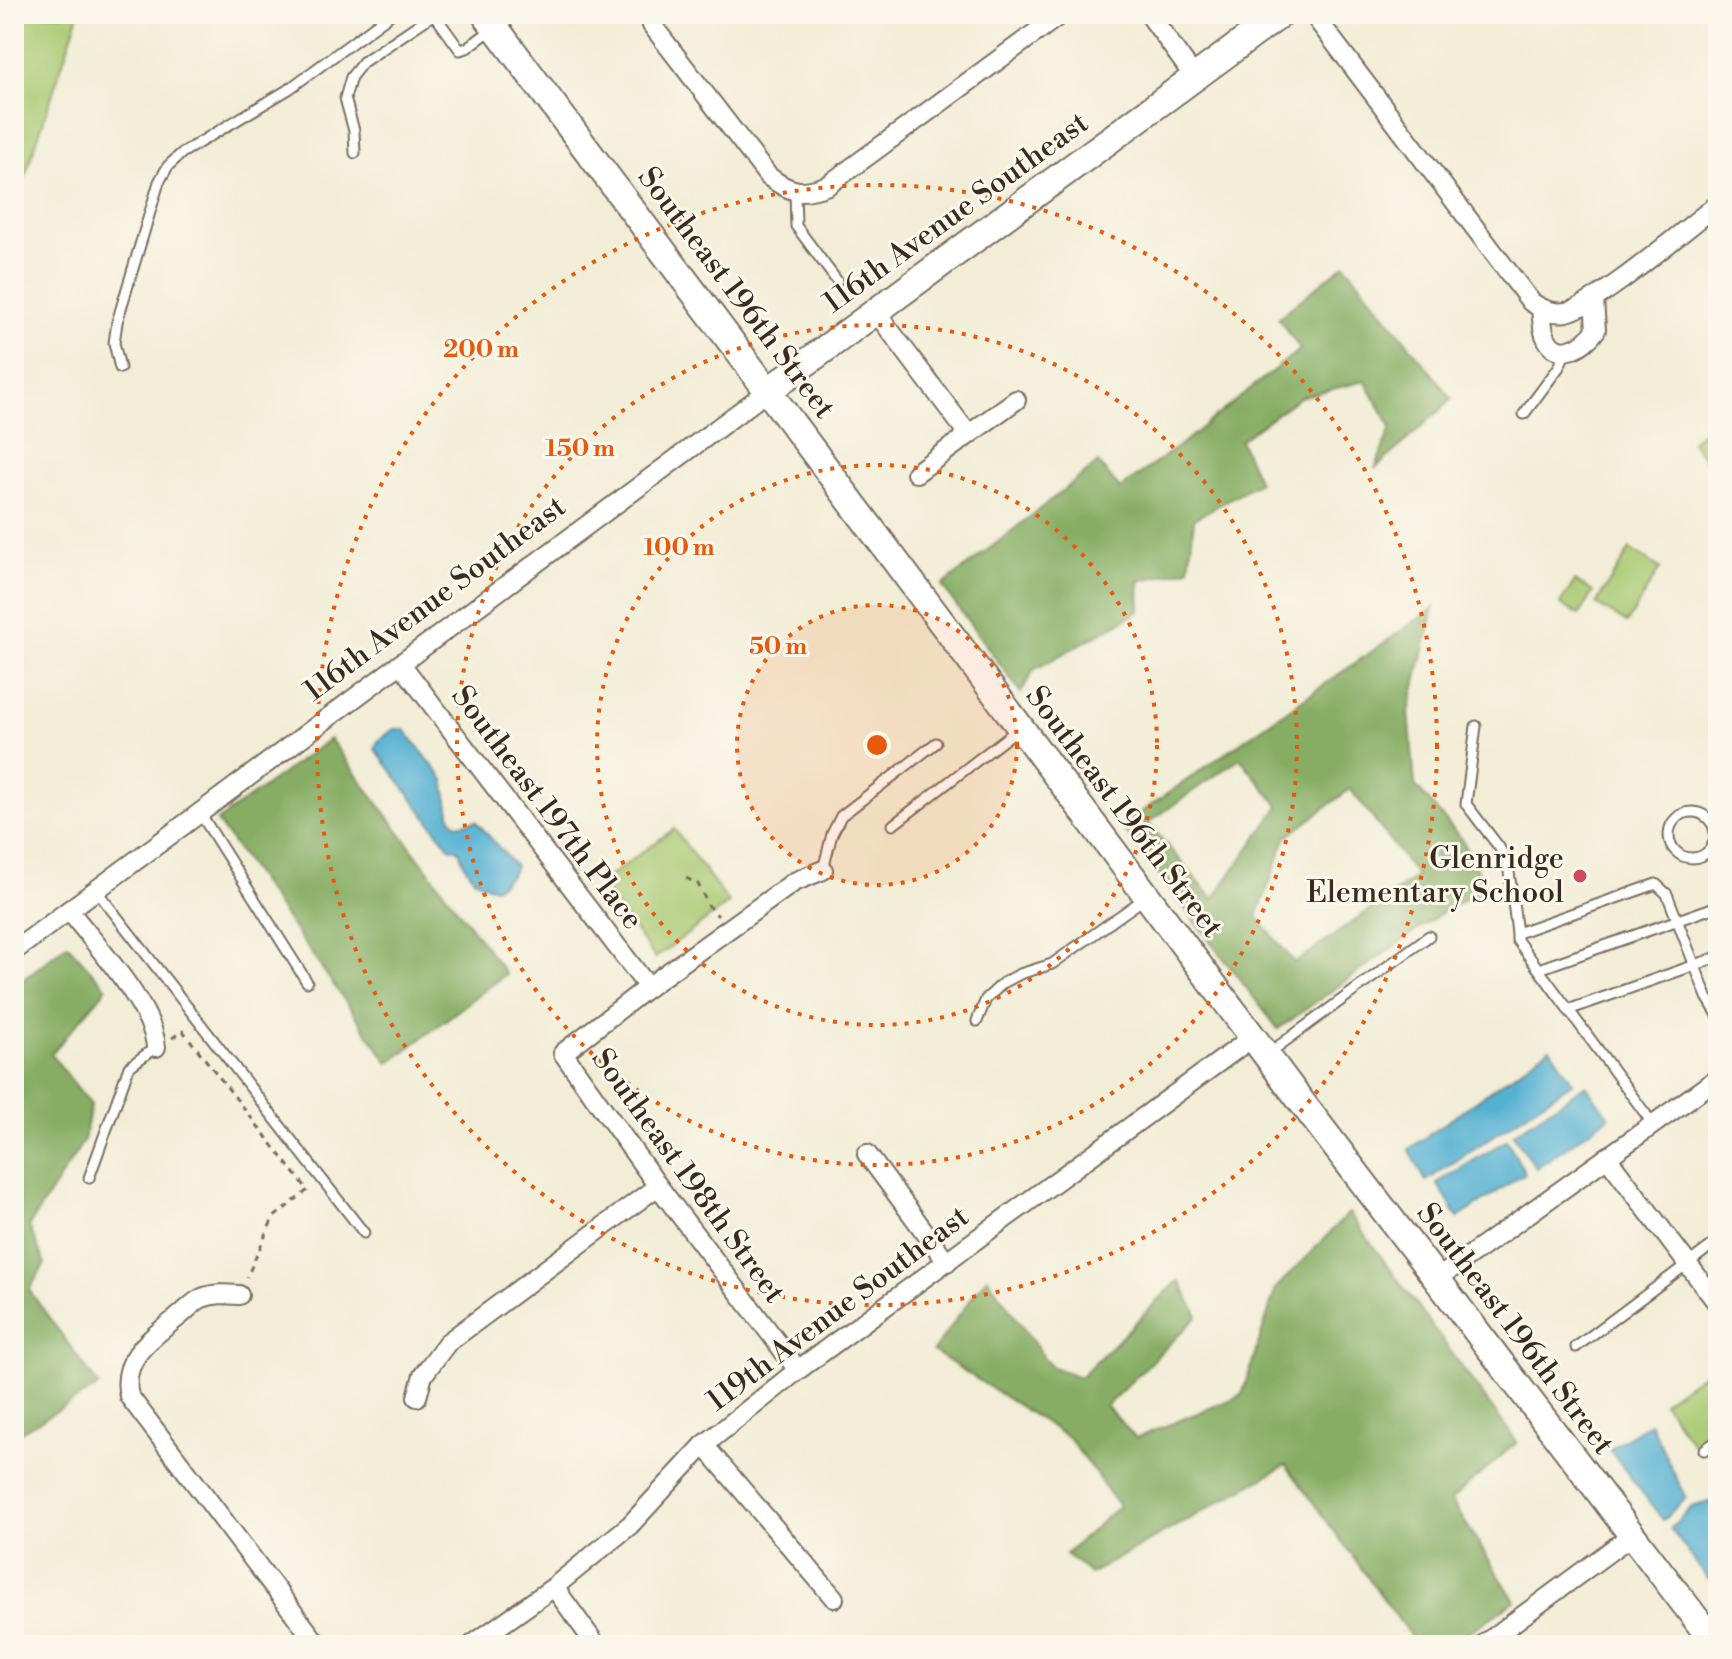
<svg xmlns="http://www.w3.org/2000/svg" width="1732" height="1659" font-family="'Libre Bodoni',serif">
<rect width="100%" height="100%" fill="#fbf7ec"/>
<filter id="ink" filterUnits="userSpaceOnUse"><feTurbulence type="fractalNoise" baseFrequency=".0125" numOctaves="2"/><feDisplacementMap in="SourceGraphic" scale="16" xChannelSelector="R" yChannelSelector="G"/><feConvolveMatrix kernelMatrix="1 2 1 2 8 2 1 2 1" color-interpolation-filters="sRGB"/></filter>
<filter id="wash" filterUnits="userSpaceOnUse"><feTurbulence type="fractalNoise" baseFrequency=".006" numOctaves="4" result="noise"/><feDisplacementMap in="SourceGraphic" scale="32" xChannelSelector="R" yChannelSelector="G"/><feGaussianBlur stdDeviation="1.8" result="paint"/><feColorMatrix in="noise" values="0 0 0 0 0 0 0 0 0 0 0 0 0 0 0 0 0 1.4 0 .05"/><feComposite in="paint" operator="in"/></filter>
<g filter="url(#wash)">
<rect width="100%" height="100%" fill="#f2edd6"/>
<g fill="#a8c971" stroke="#727a48" stroke-width="2">
<polygon points="14,14 79,14 14,210"/>
<polygon points="1718,420 1718,468 1714,471 1691,441"/>
<polygon points="1630,549 1660,568 1627,623 1596,604"/>
<polygon points="1575,581 1593,592 1579,615 1560,604"/>
<polygon points="674,829 729,903 655,958 600,883"/>
<polygon points="1718,1363 1718,1425 1692,1443 1663,1402"/>
</g>
<g fill="#86ad63" stroke="#606c40" stroke-width="2" fill-rule="evenodd">
<polygon points="1345,264 1452,399 1375,469 1391,427 1365,381 1300,397 1240,440 1259,482 1194,519 1189,569 1139,581 1140,611 1034,670 1021,693 942,586 1098,463 1120,489 1184,442 1300,349 1278,318"/>
<path d="M1434 608 1409 712 1415 785 1463 841 1486 888 1447 909 1278 1029 1121 826ZM1240 758 1279 806 1213 899 1148 823ZM1350 789 1417 876 1295 963 1257 917 1286 838Z"/>
<polygon points="330,739 506,974 389,1063 217,821"/>
<polygon points="67,944 107,988 51,1054 91,1105 84,1140 29,1226 45,1264 29,1290 99,1386 14,1436 14,1117 21,1112 14,1098 14,987"/>
<path d="M1349 1213 1517 1442 1451 1500 1515 1601C1480 1624 1460 1645 1417 1645L1286 1465 1090 1574 1066 1554 1119 1506 1069 1438 933 1351 987 1277 1050 1366 1080 1377 1179 1280 1198 1316 1106 1406 1136 1438 1242 1395 1276 1288Z"/>
</g>
<g fill="#54b1d2" stroke="#486e78" stroke-width="2">
<path d="M394 729H404L444 780 451 818 457 825 476 821 515 866 511 875 495 888C474 884 465 871 459 850L449 847 375 749 378 741Z"/>
<polygon points="1550,1048 1573,1082 1426,1181 1409,1149"/>
<polygon points="1586,1085 1609,1117 1536,1168 1513,1134"/>
<polygon points="1507,1140 1525,1173 1458,1218 1437,1183"/>
<polygon points="1650,1423 1686,1498 1663,1520 1609,1449"/>
<polygon points="1713,1501 1718,1507 1718,1571 1708,1579 1670,1528 1692,1507"/>
</g>
</g>
<g filter="url(#ink)">
<g fill="none" stroke-linecap="round" stroke-linejoin="round">
<defs>
<g id="lane">
<polyline points="434,14 460,50 467,48 494,28"/>
<polyline points="355,153 354,131 345,98 351,77 363,62 434,14"/>
<polyline points="795,191 796,226 837,281"/>
<polyline points="120,368 114,343 117,322 159,182 168,166 182,153 289,89 391,14"/>
<polyline points="1524,414 1559,367 1566,351"/>
<polyline points="1476,726 1466,804 1499,847 1508,864 1517,933"/>
<circle cx="1692" cy="835" r="23"/>
<polyline points="200,813 307,982"/>
<polyline points="893,825 1018,729"/>
<polyline points="823,870 832,834 841,816 936,743"/>
<polyline points="96,890 364,1233"/>
<polyline points="1539,969 1718,906"/>
<polyline points="1568,1010 1718,957"/>
<polyline points="977,1021 986,999 1003,983 1020,974 1052,964 1145,898"/>
<polyline points="1269,1053 1429,936"/>
<polyline points="1653,1124 1517,940 1517,933 1656,884 1667,894 1707,997 1718,1015"/>
<polyline points="89,1178 129,1067 156,1047"/>
<polyline points="1576,1347 1718,1241"/>
<polyline points="1704,1450 1718,1440"/>
</g>
<g id="street">
<path d="M648 14 652 25 768 176C790 193 802 195 828 185L1061 14"/>
<polyline points="1149,14 1195,78"/>
<path d="M1313 14 1531 302C1542 309 1552 314 1566 312 1594 308 1690 225 1718 204"/>
<path d="M1541 308C1542 317 1542 327 1545 335 1556 364 1584 347 1596 330L1594 300"/>
<polyline points="876,312 968,434"/>
<polyline points="916,473 1016,400"/>
<polyline points="401,664 648,987"/>
<path d="M69 910C95 945 153 1005 156 1047"/>
<polyline points="14,951 769,390"/>
<polyline points="867,1154 947,1262"/>
<polyline points="1607,1157 1718,1304"/>
<polyline points="1437,1279 1718,1078"/>
<path d="M239 1295C226 1294 214 1293 202 1298 193 1302 186 1311 178 1317 152 1338 120 1358 129 1396L318 1645"/>
<polyline points="798,1370 658,1186 563,1053 648,987 794,882 823,870"/>
<polyline points="417,1397 423,1375 447,1343 658,1186"/>
<polyline points="704,1445 834,1598"/>
<polyline points="554,1587 596,1645"/>
<polyline points="472,1645 554,1587 630,1525 704,1445 798,1370 1253,1037"/>
<polyline points="1483,1645 1632,1535"/>
</g>
<g id="secondary">
<polyline points="485,14 1294,1092 1716,1645"/>
<polyline points="769,390 1281,14"/>
</g>
</defs>
<use href="#lane" stroke="#7b6e5e" stroke-width="13"/>
<use href="#street" stroke="#7b6e5e" stroke-width="22"/>
<use href="#secondary" stroke="#7b6e5e" stroke-width="30"/>
<g stroke="#7b6e5e" stroke-width="3" stroke-dasharray="6 6" stroke-linecap="butt">
<polyline points="686,878 698,884 708,905 718,916"/>
<polyline points="172,1038 183,1031 308,1190 273,1218 247,1277"/>
</g>
<use href="#lane" stroke="#fff" stroke-width="9"/>
<use href="#street" stroke="#fff" stroke-width="18"/>
<use href="#secondary" stroke="#fff" stroke-width="26"/>
</g>
</g>
<circle cx="877" cy="745" r="140" fill="#e8590c" fill-opacity=".12"/>
<g fill="none" stroke="#e8590c" stroke-width="4" stroke-dasharray="4 8">
<circle cx="877" cy="745" r="140"/>
<circle cx="877" cy="745" r="280"/>
<circle cx="877" cy="745" r="420"/>
<circle cx="877" cy="745" r="560"/>
</g>
<circle fill="#d1495b" stroke="#fbf7ec" stroke-width="3" cx="1580" cy="876" r="8"/>
<g text-anchor="middle" dominant-baseline="central" stroke-width="6" stroke-linejoin="round" paint-order="stroke">
<g font-size="30" fill="#3b2a1e" stroke="#fbf7ec">
<text transform="translate(956 213) rotate(-36)">116th Avenue Southeast</text>
<text transform="translate(736 293) rotate(53)">Southeast 196th Street</text>
<text transform="translate(435 599) rotate(-37)">116th Avenue Southeast</text>
<text transform="translate(547 808) rotate(53)">Southeast 197th Place</text>
<text transform="translate(1124 812) rotate(53)">Southeast 196th Street</text>
<text transform="translate(688 1176) rotate(54)">Southeast 198th Street</text>
<text transform="translate(838 1309) rotate(-37)">119th Avenue Southeast</text>
<text transform="translate(1515 1329) rotate(53)">Southeast 196th Street</text>
</g>
<g font-size="30" fill="#3b2a1e" stroke="#fbf7ec" text-anchor="end">
<text x="1564" y="859">Glenridge<tspan x="1564" dy="34">Elementary School</tspan></text>
</g>
</g>
<circle cx="877" cy="745" r="12" fill="#e8590c" stroke="#fbf7ec" stroke-width="4"/>
<g font-size="24" text-anchor="middle" font-weight="bold" fill="#e8590c" stroke="#fbf7ec" stroke-width="6" stroke-linejoin="round" paint-order="stroke">
<text x="481" y="357">200 m</text>
<text x="580" y="456">150 m</text>
<text x="679" y="555">100 m</text>
<text x="778" y="654">50 m</text>
</g>
<rect width="1732" height="1659" fill="none" stroke="#fbf7ec" stroke-width="48"/>
</svg>
